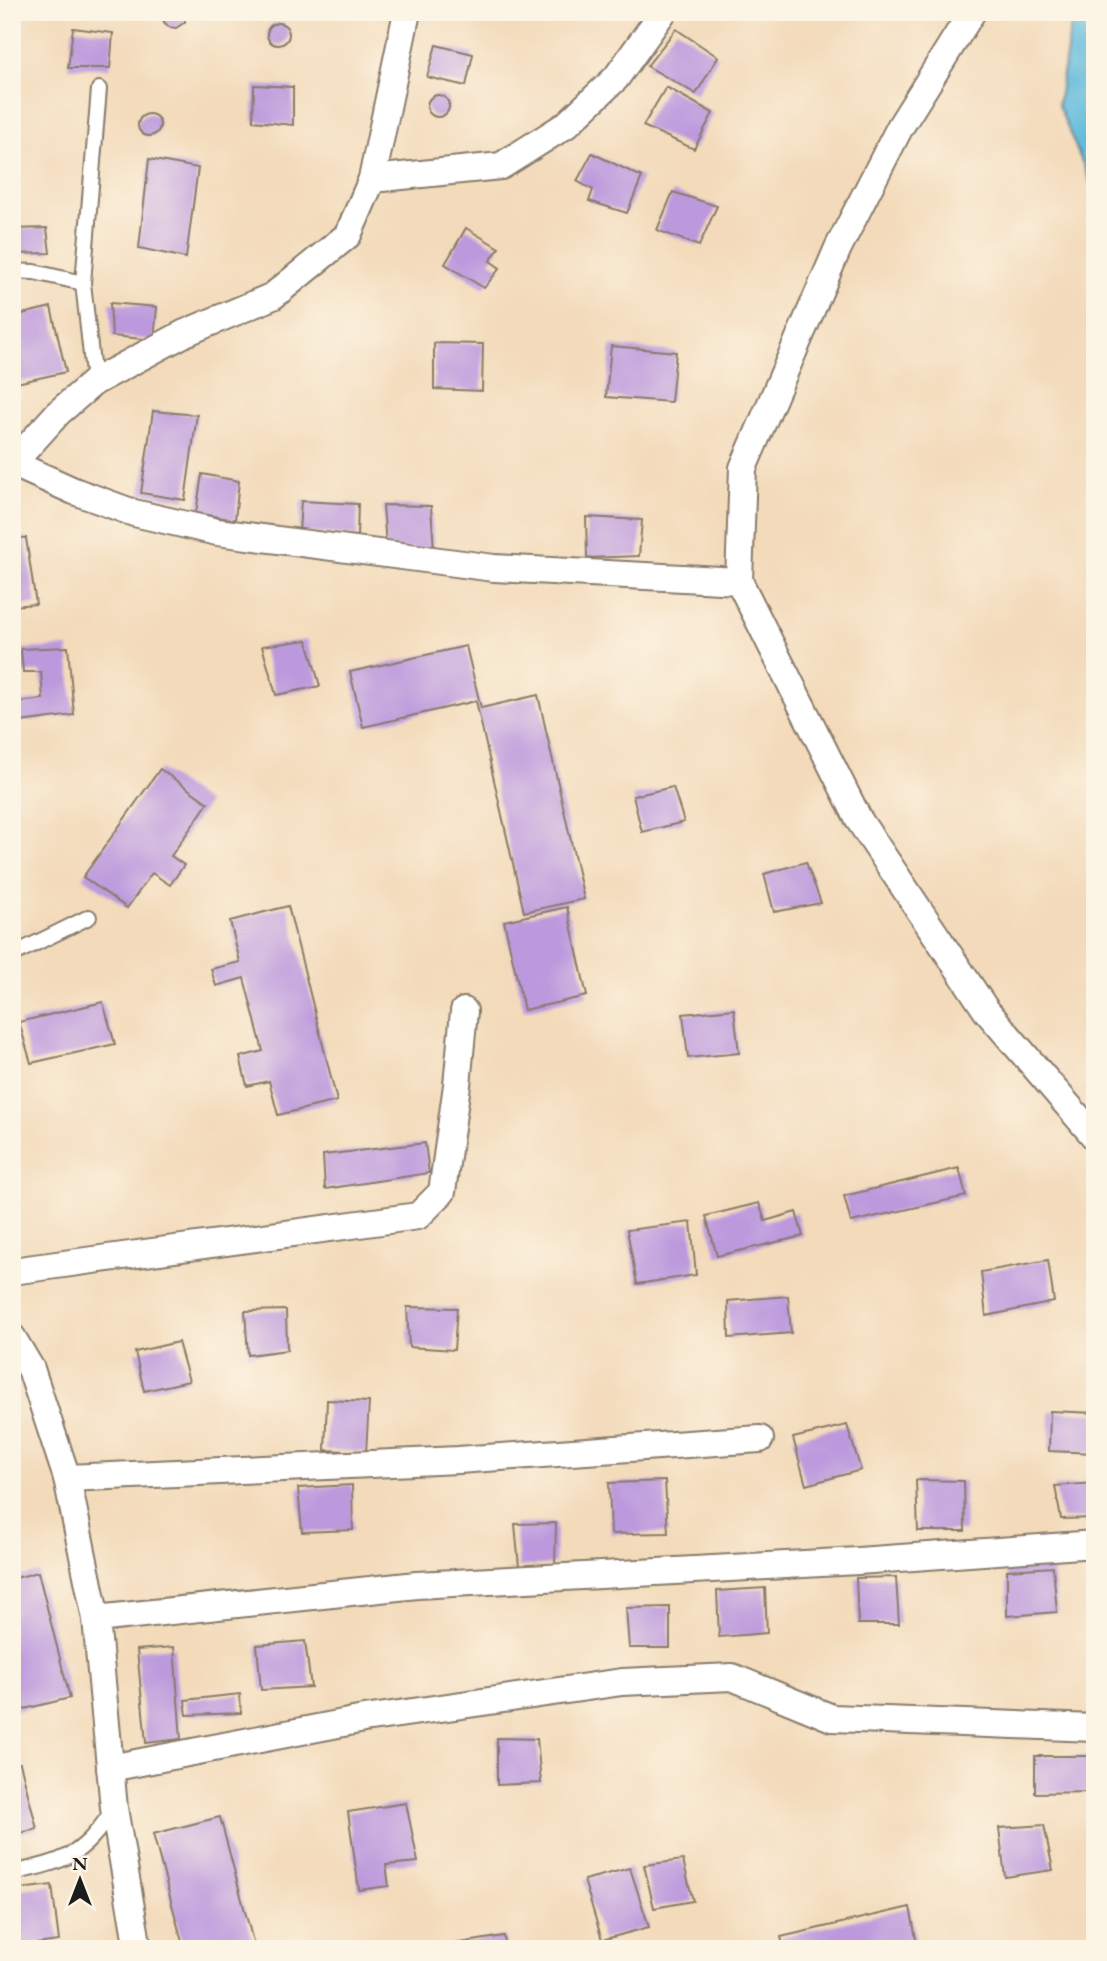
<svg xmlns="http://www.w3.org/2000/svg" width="1107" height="1961" font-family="'EB Garamond',serif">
<rect width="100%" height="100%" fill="#fcf5e5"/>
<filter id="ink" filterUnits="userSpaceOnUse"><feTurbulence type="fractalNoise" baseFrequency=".0143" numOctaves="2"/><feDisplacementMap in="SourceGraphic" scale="14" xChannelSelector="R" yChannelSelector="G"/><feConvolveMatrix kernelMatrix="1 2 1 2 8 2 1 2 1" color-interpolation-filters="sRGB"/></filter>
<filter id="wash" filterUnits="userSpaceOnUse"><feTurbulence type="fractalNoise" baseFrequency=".00686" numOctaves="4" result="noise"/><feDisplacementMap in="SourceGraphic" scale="28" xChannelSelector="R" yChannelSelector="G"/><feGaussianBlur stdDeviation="1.57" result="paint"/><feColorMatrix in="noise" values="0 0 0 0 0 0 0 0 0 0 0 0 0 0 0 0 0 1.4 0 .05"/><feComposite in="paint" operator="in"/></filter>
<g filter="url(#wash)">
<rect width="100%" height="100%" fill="#f3daba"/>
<polygon fill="#5ebadc" stroke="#3d6b7c" stroke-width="2" points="1073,12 1095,12 1095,193 1058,105"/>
<g id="blocks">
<g fill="#bc99dd">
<polygon points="164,12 184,12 185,22 176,28 169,27 164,22"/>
<circle cx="278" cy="34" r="11"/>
<polygon points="73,28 113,33 110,68 68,68"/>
<polygon points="676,29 718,57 696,94 647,66"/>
<polygon points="436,45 473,54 466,86 427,77"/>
<polygon points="254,85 293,87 293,125 253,121"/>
<polygon points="666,87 713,113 694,149 643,126"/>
<circle cx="438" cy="106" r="11"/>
<circle cx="149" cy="125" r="11"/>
<polygon points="592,153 642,177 627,213 589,201 593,190 577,181"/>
<polygon points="149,159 198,168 186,258 139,248"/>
<polygon points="673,192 717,206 699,246 657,230"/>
<polygon points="47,228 50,253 12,254 12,229"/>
<polygon points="466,228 499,248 490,261 500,268 484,288 445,264"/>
<polygon points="12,296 18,315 51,307 66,372 12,384"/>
<polygon points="110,303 157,307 154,340 112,336"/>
<polygon points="434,343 483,344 482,391 434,389"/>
<polygon points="611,346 676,352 671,402 606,397"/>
<polygon points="153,411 197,415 185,500 141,493"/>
<polygon points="202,474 239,481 235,520 196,513"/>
<polygon points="301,501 358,504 357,536 299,532"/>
<polygon points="383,505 431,506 434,550 386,547"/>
<polygon points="586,517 642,520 639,556 587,558"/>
<polygon points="12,537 26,538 36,604 12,606"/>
<polygon points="307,640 320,686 276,695 262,646"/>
<polygon points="466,646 481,708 538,695 584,899 524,912 476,701 363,727 350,672"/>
<polygon points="68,647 74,715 12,723 12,703 43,699 41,672 23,672 21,649"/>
<polygon points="160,769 208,803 171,856 184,865 170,885 152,873 127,908 83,877"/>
<polygon points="673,787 684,822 642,832 633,796"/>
<polygon points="806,862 821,903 774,912 764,874"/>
<polygon points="288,906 337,1101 278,1115 269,1081 247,1086 240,1057 263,1051 244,978 216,986 211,969 240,962 230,921"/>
<polygon points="567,907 587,996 524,1010 504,921"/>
<polygon points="103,1002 115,1044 31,1063 19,1022"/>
<polygon points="734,1009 739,1053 688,1058 683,1014"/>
<polygon points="12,1125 19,1159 12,1161"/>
<polygon points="425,1143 429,1173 325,1189 323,1155"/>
<polygon points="959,1168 966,1196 851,1222 844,1196"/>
<polygon points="759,1203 765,1221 796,1212 803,1236 717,1256 706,1216"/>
<polygon points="691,1222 696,1275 637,1284 627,1230"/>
<polygon points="1048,1260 1054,1302 986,1316 981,1272"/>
<polygon points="788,1296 791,1333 729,1338 728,1301"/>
<polygon points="407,1307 457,1308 454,1350 409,1347"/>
<polygon points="286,1310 287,1350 248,1355 245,1311"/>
<polygon points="178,1342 189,1381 144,1391 135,1352"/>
<polygon points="327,1400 369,1402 366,1452 325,1450"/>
<polygon points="1050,1411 1095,1413 1095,1453 1049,1451"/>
<polygon points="847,1425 861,1470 806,1485 793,1438"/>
<polygon points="916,1480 964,1481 965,1531 918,1531"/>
<polygon points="665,1481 668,1533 611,1534 609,1483"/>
<polygon points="1095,1483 1095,1518 1061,1519 1055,1486"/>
<polygon points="352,1485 353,1530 302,1532 298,1488"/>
<polygon points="556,1523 555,1564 519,1567 515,1524"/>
<polygon points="1053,1567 1057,1612 1007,1616 1007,1570"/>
<polygon points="38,1572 70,1698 12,1712 12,1579"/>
<polygon points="896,1577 899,1624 858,1624 856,1578"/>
<polygon points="765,1588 767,1633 719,1637 717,1591"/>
<polygon points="670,1607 670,1648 629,1648 626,1608"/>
<polygon points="305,1641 311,1687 261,1690 257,1645"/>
<polygon points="174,1647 181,1739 146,1743 137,1650"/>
<polygon points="240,1694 241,1713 187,1715 185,1700"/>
<polygon points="497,1738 537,1739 541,1783 497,1785"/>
<polygon points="1035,1756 1094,1756 1092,1792 1035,1793"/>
<polygon points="20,1763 37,1829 12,1835 12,1765"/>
<polygon points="406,1803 418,1862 386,1865 389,1886 359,1890 348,1812"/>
<polygon points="220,1817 255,1949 184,1949 153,1834"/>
<polygon points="1044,1825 1053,1870 1005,1877 999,1828"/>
<polygon points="683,1860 693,1901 654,1908 644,1865"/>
<polygon points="630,1868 649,1927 602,1940 584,1880"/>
<polygon points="52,1885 59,1941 12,1947 12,1890"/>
<polygon points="910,1907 918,1949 784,1949 781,1937"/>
<polygon points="504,1936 506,1949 435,1949 435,1947"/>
</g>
</g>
</g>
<g filter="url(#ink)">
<use href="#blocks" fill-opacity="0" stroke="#887b6b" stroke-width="2"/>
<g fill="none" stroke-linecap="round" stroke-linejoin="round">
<defs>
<g id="service">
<polyline points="12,271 34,272 83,283"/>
<polyline points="94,382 83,283 99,89"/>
<polyline points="12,955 89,917"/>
<path d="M12 1873C66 1861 81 1857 113 1810"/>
</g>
<g id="minor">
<polyline points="372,179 501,166 566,125 616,78 663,12"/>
<polyline points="12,464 58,413 94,382 185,333 273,296 348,235 372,179 407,12"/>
<polyline points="14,464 74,491 134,513 217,532 494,568 739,581 859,820 986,1010 1095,1137"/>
<polyline points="739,581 743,468 838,248 900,127 972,12"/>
<polyline points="12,1271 418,1216 442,1192 457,1085 464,1011"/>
<polyline points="12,1337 31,1369 67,1478 96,1619 114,1808 138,1949"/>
<polyline points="67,1478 458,1460 760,1439"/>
<polyline points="96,1619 417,1585 858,1561 1095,1544"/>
<polyline points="110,1768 364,1719 622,1682 732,1677 832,1718 1095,1728"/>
</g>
</defs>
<use href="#service" stroke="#887b6b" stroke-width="18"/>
<use href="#minor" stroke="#887b6b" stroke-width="30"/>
<use href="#service" stroke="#fff" stroke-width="14"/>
<use href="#minor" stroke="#fff" stroke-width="26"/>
</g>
</g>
<rect width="1107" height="1961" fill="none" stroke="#fcf5e5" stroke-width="42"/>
<g transform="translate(80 1880)" stroke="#fcf5e5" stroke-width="5" paint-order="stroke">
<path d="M0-5L12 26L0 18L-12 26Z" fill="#1c1c1c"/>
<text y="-10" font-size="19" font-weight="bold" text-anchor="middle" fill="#1c1c1c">N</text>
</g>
</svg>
